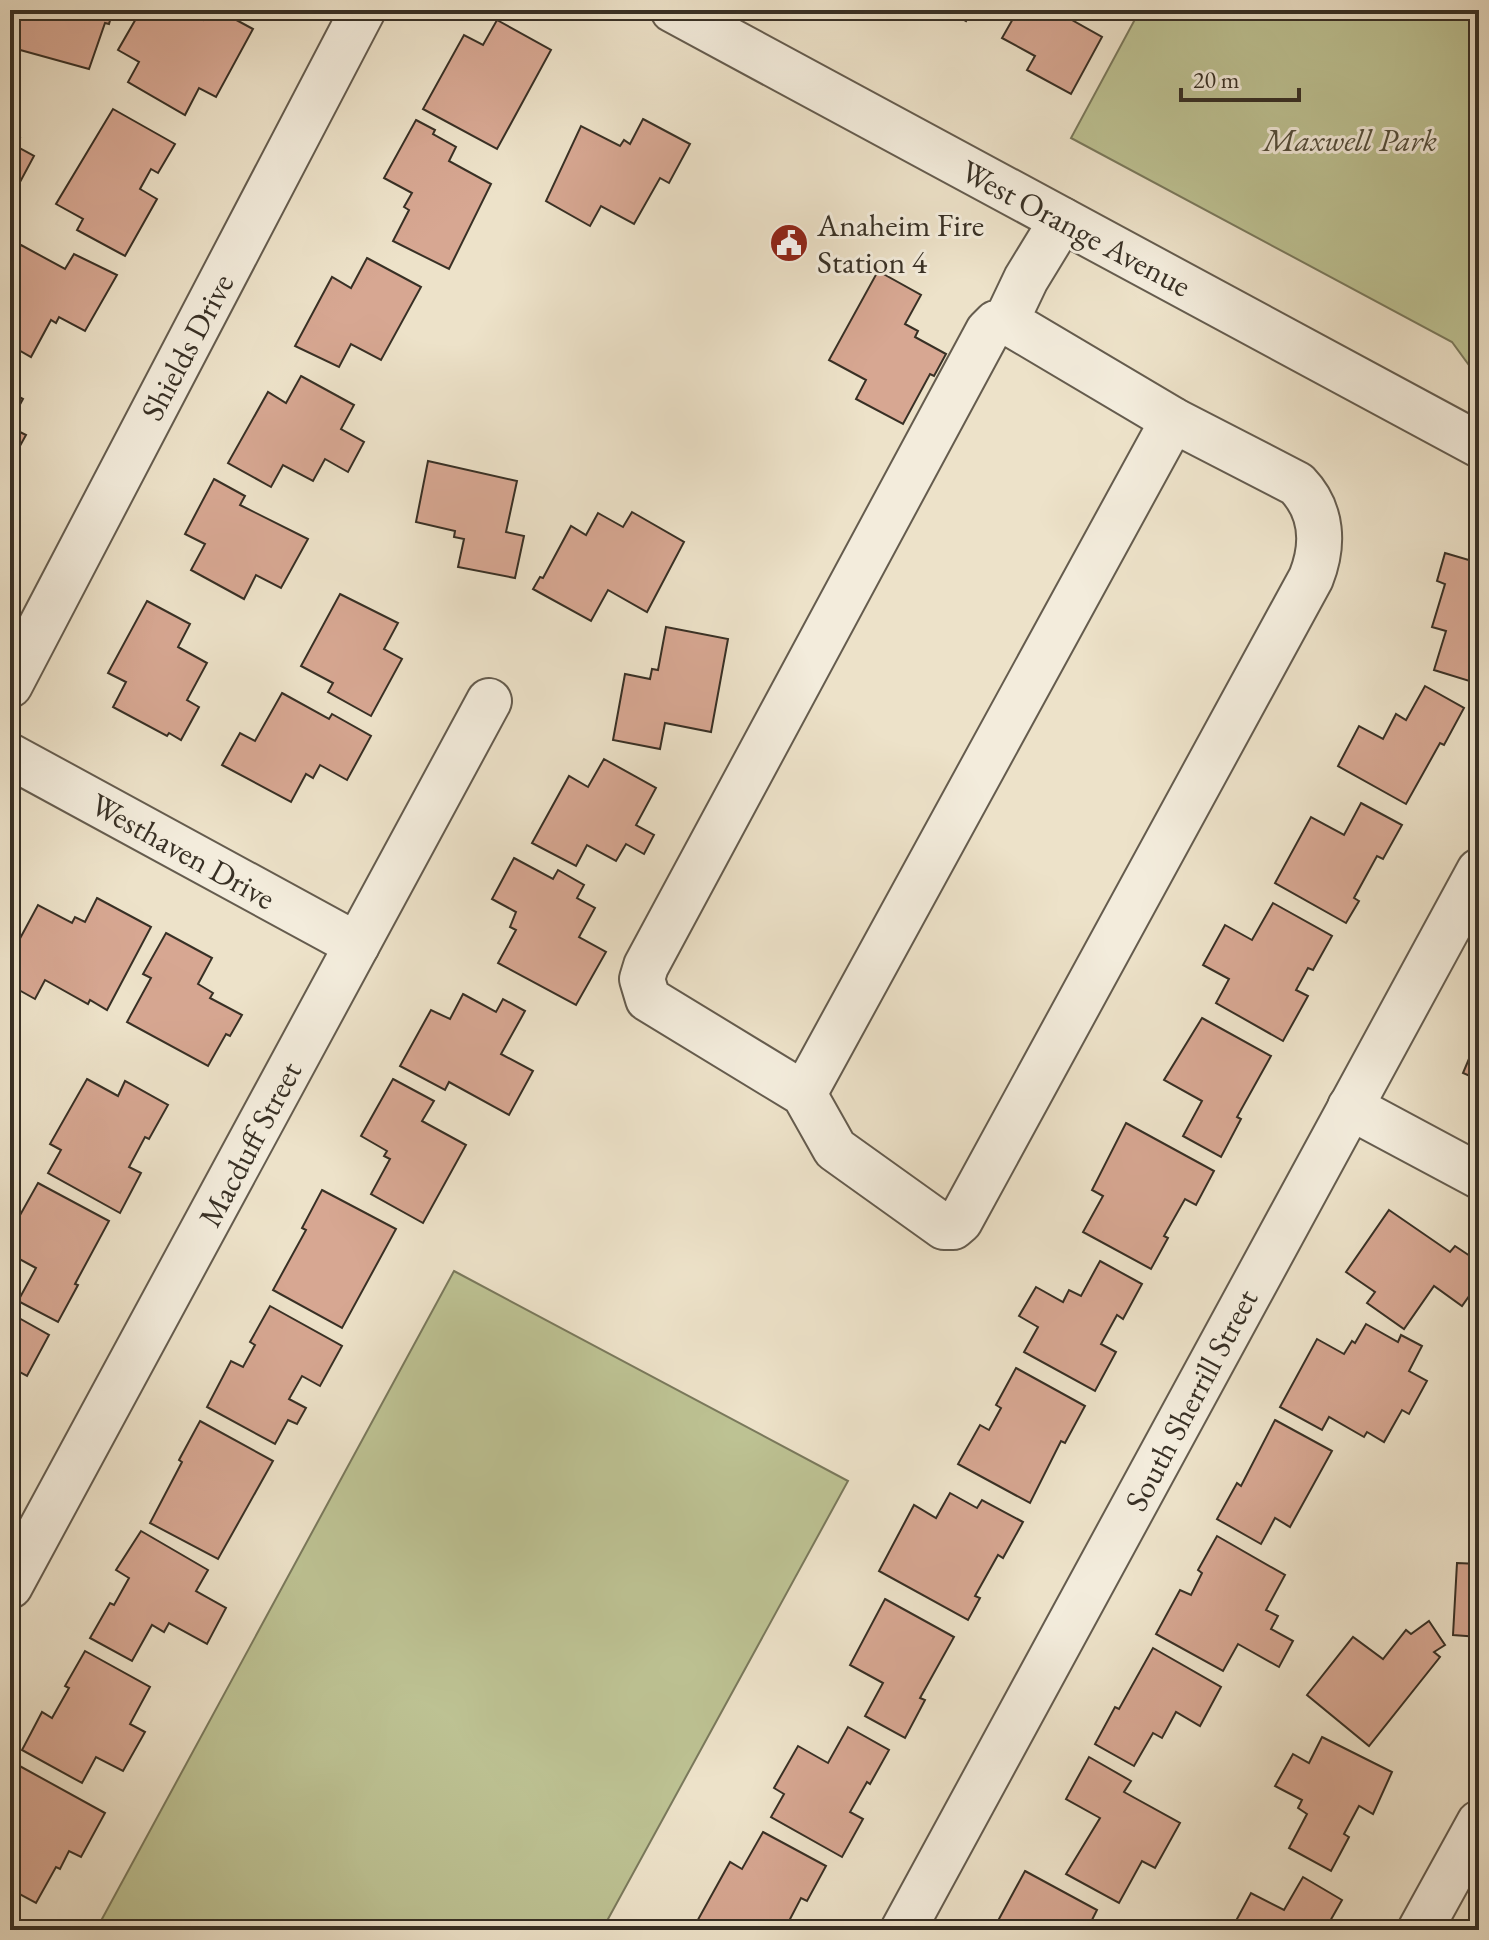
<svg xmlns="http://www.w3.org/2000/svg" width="1489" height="1940" font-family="'EB Garamond',serif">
<rect width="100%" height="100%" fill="#ede2c9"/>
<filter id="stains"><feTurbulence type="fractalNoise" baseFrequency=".0025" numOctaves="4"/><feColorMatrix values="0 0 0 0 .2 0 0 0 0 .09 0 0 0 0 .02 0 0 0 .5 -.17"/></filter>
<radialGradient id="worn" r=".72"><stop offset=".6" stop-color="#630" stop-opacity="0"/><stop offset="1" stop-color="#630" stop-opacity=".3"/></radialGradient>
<g fill="#bdc293" stroke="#7a795c" stroke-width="2">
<polygon points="1140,10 1479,10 1479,375 1474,372 1452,342 1071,138"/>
<polygon points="454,1271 848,1481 602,1930 96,1930"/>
</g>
<g fill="#d7a792" stroke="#383025" stroke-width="2">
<polygon points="23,10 113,10 109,24 105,23 89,69 13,48"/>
<polygon points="141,10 185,10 203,20 209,10 218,10 253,29 216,97 199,88 185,115 128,82 139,62 118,50"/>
<polygon points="947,10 972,10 966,21"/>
<polygon points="1018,10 1054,10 1102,37 1071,94 1027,70 1035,56 1002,38"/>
<polygon points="497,20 551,50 497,149 423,109 464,35 483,45"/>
<polygon points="113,109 175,144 158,173 151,169 140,189 157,199 125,256 77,230 83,219 56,204"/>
<polygon points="643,119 690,144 669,183 660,178 634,224 601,206 590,226 546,201 581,126 620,146 624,140 630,144"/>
<polygon points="416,120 435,130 433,134 456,147 449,161 491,184 449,269 393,241 409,210 404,207 412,193 384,178"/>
<polygon points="10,133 20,138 16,146 34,156 19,184 10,179"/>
<polygon points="21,245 65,269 74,254 117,275 85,331 59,317 56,323 51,320 31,357 10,345 10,265"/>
<polygon points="367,258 421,287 381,360 351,344 339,367 295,346 332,277 351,288"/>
<polygon points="878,271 921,295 905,324 918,331 915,337 946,354 934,376 930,374 903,424 856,399 866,380 829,360"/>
<polygon points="301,376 354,405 341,429 364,442 348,472 325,459 313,481 283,465 271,487 228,463 268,392 286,403"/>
<polygon points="10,392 23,399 10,423"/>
<polygon points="10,427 26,435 10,464"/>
<polygon points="428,461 517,481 506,532 524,536 515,578 458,567 464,539 454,537 455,531 416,522"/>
<polygon points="214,479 245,496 240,505 308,539 281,588 256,575 244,599 191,570 205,544 185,534"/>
<polygon points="632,512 684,542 647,612 608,590 591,621 533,589 540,577 543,578 571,526 586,535 598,513 623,527"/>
<polygon points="1445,553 1479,563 1479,684 1434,670 1446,631 1432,627 1445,584 1437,581"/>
<polygon points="340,594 398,623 384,649 402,659 371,716 328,692 333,683 301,666"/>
<polygon points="147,601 190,624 178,647 207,663 187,700 199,707 181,740 169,733 167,736 113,707 126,682 108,673"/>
<polygon points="666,627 728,639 711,732 665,723 660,749 613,740 625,674 650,679 652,669 658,670"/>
<polygon points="1425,686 1464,708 1444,745 1440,743 1406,804 1338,766 1359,726 1383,739 1396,714 1406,720"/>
<polygon points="282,693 329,719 332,714 371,736 347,780 320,765 313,778 306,774 291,802 222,765 240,733 255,741"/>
<polygon points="604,759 656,788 636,825 654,835 644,854 626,844 616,861 587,845 576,866 532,843 569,776 588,787"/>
<polygon points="1361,803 1402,825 1383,859 1377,856 1354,898 1359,901 1346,923 1275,883 1311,817 1344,835"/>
<polygon points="514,858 553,879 558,870 584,885 577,898 595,908 579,937 606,952 576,1005 498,963 516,930 510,927 516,912 492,899"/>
<polygon points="97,898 151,927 107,1010 90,1000 88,1004 45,980 35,999 10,985 10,957 38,905 72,923 75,917 85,922"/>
<polygon points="1273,903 1332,936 1313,970 1308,968 1296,990 1308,996 1283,1041 1216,1003 1229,979 1203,965 1225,925 1252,940"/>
<polygon points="166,933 212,958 198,984 213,993 210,998 242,1015 230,1036 226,1034 208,1066 127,1022 151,978 143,974"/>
<polygon points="463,994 496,1012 503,999 525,1011 501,1054 533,1071 509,1115 449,1082 445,1090 400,1066 431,1010 450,1019"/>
<polygon points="1202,1018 1271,1056 1237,1117 1241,1119 1221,1157 1183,1136 1202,1101 1164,1080"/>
<polygon points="1479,1035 1479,1080 1463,1073"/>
<polygon points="87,1079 118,1096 125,1081 168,1105 149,1139 145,1137 129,1167 141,1173 120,1213 48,1173 61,1150 50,1144"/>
<polygon points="393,1079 434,1101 422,1121 466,1145 423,1223 371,1194 390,1159 384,1156 387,1151 361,1136"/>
<polygon points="1126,1123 1214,1171 1196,1205 1185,1199 1164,1236 1168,1238 1151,1269 1083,1232 1103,1196 1092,1190"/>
<polygon points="38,1183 109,1221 75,1284 78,1285 58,1322 18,1301 36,1268 10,1254 10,1233"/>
<polygon points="322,1190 396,1229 342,1328 273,1290 306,1230 302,1228"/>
<polygon points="1389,1210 1450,1252 1455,1246 1479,1262 1479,1282 1462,1306 1434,1286 1404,1329 1367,1303 1375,1292 1346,1272"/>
<polygon points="1100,1261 1142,1284 1123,1319 1117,1315 1101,1344 1116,1352 1095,1391 1024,1352 1038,1327 1019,1316 1036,1287 1063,1302 1069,1290 1081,1296"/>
<polygon points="270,1306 342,1346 320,1386 302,1376 289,1399 306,1408 297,1424 288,1420 275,1444 207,1407 231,1361 243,1367 255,1345 250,1342"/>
<polygon points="10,1313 49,1335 27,1376 10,1367"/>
<polygon points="1366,1324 1398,1342 1401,1335 1422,1346 1409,1371 1427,1381 1409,1414 1402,1410 1384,1442 1367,1432 1364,1437 1329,1417 1322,1430 1280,1407 1317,1339 1344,1354 1352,1341 1355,1343"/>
<polygon points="1016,1368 1085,1406 1065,1443 1061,1441 1030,1503 958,1464 980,1425 989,1430 1001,1408 996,1405"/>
<polygon points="1275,1420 1332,1451 1290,1527 1275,1518 1261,1544 1217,1519 1237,1483 1241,1486"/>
<polygon points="200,1421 273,1461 218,1559 150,1523 182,1462 179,1460"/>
<polygon points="950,1493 977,1508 982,1500 1023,1522 1003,1558 998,1555 975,1596 980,1598 968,1620 879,1571 914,1505 936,1518"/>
<polygon points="141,1531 208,1570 196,1591 226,1608 207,1644 169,1623 164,1632 152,1625 132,1661 90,1638 110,1603 114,1605 129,1578 116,1570"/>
<polygon points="1217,1536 1285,1575 1266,1610 1278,1616 1271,1629 1293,1641 1279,1667 1238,1644 1223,1671 1156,1634 1180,1590 1191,1595 1202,1573 1198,1570"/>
<polygon points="1457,1563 1479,1564 1479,1637 1453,1635"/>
<polygon points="885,1599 954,1637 920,1698 925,1700 905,1738 865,1716 883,1683 850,1665"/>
<polygon points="1429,1621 1445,1645 1434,1652 1440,1657 1369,1746 1307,1695 1353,1637 1383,1659 1406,1630 1411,1634"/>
<polygon points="1153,1648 1221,1687 1200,1726 1176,1712 1162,1738 1153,1733 1134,1766 1095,1744 1115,1707 1119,1709"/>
<polygon points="85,1651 150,1687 130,1724 145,1732 123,1771 96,1757 82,1783 22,1750 42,1712 52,1718 69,1688 65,1686"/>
<polygon points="848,1727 889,1750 870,1784 867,1782 850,1812 863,1819 842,1857 771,1817 784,1794 774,1788 798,1746 828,1763"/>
<polygon points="1322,1737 1392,1772 1373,1814 1359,1806 1344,1834 1349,1837 1331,1871 1289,1848 1307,1814 1298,1808 1302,1800 1275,1786 1293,1754 1309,1763"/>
<polygon points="1089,1757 1131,1781 1124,1792 1180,1823 1155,1868 1142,1861 1119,1903 1066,1874 1100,1818 1066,1799"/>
<polygon points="16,1764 105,1813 81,1857 69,1851 60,1869 56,1867 36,1903 10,1889 10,1775"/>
<polygon points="763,1832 826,1866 807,1901 801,1898 789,1921 800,1927 799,1930 704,1930 695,1925 730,1862 742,1869"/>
<polygon points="1025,1871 1097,1910 1087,1930 993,1930"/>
<polygon points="1303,1877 1342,1900 1325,1930 1231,1930 1251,1893 1284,1910"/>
</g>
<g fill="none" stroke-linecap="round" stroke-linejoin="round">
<defs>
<g id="minor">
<polyline points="673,10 1479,445"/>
<path d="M1006 321 996 323 988 331 646 966 642 979 648 999 804 1094 835 1149 944 1227H953L960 1221 1311 578C1324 545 1323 511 1297 484L1173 420 1006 321 1026 279 1062 220"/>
<polyline points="10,685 363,10"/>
<polyline points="10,756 357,945"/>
<polyline points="804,1094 1173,420"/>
<polyline points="1350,1107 1479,1176"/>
<polyline points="10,1586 489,701"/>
<polyline points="903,1930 1479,871"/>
<polyline points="1420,1930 1479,1823"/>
</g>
</defs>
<use href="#minor" stroke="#655c4e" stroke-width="48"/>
<use href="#minor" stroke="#f3ecdc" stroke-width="44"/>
</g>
<defs>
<symbol id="civic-disc" viewBox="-11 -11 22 22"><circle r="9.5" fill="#8f2418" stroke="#f3ecdc"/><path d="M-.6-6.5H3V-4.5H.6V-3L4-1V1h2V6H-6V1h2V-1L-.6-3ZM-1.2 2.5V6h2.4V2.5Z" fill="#fff"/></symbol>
</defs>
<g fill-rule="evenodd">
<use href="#civic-disc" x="767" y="221" width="44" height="44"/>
</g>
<g text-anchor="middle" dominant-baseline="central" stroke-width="6" stroke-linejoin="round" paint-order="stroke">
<g font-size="32" font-style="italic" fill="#534d3b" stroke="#f3ecdc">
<text x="1350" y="140">Maxwell Park</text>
</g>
<g font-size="32" fill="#383025" stroke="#f3ecdc" text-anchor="start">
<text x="817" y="225">Anaheim Fire<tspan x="817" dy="37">Station 4</tspan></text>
</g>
<g font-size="32" fill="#383025" stroke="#f3ecdc">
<text transform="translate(1076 228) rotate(28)">West Orange Avenue</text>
<text transform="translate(187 347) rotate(-62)">Shields Drive</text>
<text transform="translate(183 851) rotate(29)">Westhaven Drive</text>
<text transform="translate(250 1144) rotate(-62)">Macduff Street</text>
<text transform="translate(1191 1400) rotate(-62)">South Sherrill Street</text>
</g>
</g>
<rect width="1489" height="1940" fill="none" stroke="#ede2c9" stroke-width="40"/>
<rect x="12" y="12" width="1465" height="1916" fill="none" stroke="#383025" stroke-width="4"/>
<rect x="20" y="20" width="1449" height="1900" fill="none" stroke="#383025" stroke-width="2"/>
<path d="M1181 88v12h118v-12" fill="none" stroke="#383025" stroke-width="4"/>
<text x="1193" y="88" font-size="24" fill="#383025" stroke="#f3ecdc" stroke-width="6" paint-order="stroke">20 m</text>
<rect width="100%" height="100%" filter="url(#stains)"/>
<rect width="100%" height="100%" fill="url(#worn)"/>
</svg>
